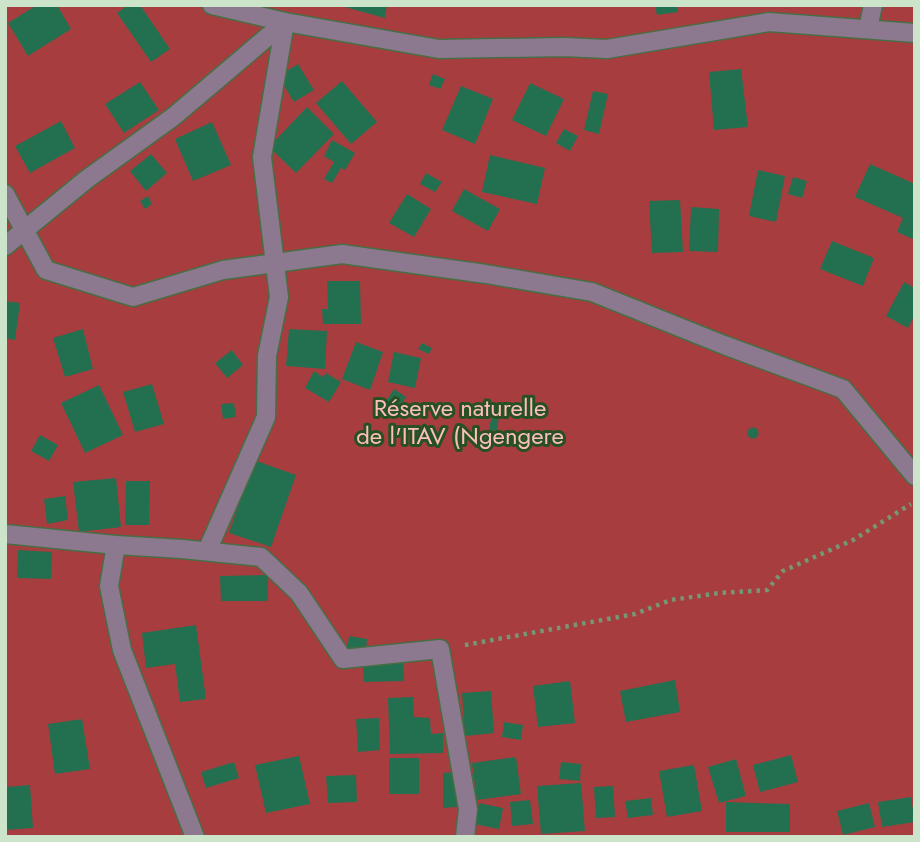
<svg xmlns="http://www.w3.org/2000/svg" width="920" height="842" font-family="Jost,sans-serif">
<rect width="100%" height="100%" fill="#275124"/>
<rect fill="#a83d3f" x="5" y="5" width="910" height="832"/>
<g fill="#237050">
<polygon points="37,5 57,5 71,29 28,56 8,23"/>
<polygon points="128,5 140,5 170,49 151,62 117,13"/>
<polygon points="337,5 387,5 385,18"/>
<polygon points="655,5 677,5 678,12 657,15"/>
<polygon points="298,64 314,90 294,102 278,76"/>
<polygon points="741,69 748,127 714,130 709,72"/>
<polygon points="433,74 445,79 440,89 429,85"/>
<polygon points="342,81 377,122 351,144 316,103"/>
<polygon points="140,82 159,110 124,133 105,104"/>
<polygon points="530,83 564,99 546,136 512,120"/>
<polygon points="461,86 493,99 475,144 442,130"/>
<polygon points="593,91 608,94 599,134 584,130"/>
<polygon points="307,107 334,134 296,173 269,147"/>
<polygon points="61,121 75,148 30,173 15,146"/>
<polygon points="212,122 231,165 193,181 175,139"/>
<polygon points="564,129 578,136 570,151 556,143"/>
<polygon points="332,140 355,153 345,170 341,168 332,183 324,179 334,162 324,156"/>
<polygon points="151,154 167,173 146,191 130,171"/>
<polygon points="490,155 545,168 537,204 482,192"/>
<polygon points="870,164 915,184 915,240 897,232 903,218 855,197"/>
<polygon points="758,170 785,176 776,222 749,216"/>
<polygon points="426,173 442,182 435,192 420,184"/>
<polygon points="793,177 807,181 802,198 788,194"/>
<polygon points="464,189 500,209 488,231 452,211"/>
<polygon points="407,194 431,209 414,237 389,223"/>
<polygon points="148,196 152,204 145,209 140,201"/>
<polygon points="680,200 683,252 652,253 649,201"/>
<polygon points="691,207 719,209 718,252 689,251"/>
<polygon points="832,241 874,258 863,286 820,269"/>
<polygon points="327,281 360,281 361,324 323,324 322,309 328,309"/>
<polygon points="904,282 915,288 915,315 908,328 886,316"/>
<polygon points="5,301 20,303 15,340 5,338"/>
<polygon points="83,329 93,369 65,377 53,338"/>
<polygon points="289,329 327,331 325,369 286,366"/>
<polygon points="356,342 383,352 370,390 342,379"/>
<polygon points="422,343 432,348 429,354 418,349"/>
<polygon points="232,350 243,365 227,378 215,363"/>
<polygon points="394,352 421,358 415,388 388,382"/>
<polygon points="314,371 323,377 326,373 341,382 329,402 305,388"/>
<polygon points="152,384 164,424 135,432 123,392"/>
<polygon points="99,385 123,435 85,453 61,403"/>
<polygon points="394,389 406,397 397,411 385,403"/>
<polygon points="234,403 236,417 223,419 221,404"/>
<polygon points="492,414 499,415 497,431 489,430"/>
<circle cx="753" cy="433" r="5.5"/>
<polygon points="40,435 58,445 49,461 31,451"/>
<polygon points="254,460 296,475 271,547 229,533"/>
<polygon points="116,478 121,527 79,532 73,482"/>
<polygon points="126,481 150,481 149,525 125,525"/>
<polygon points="65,496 68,520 47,524 44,499"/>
<polygon points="18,550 52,552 51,579 17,578"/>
<polygon points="268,575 268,601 221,601 220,576"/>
<polygon points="196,625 206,699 180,702 175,664 146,668 142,633"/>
<polygon points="349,636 367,639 366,652 347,649"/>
<polygon points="403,662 404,681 364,682 363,663"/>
<polygon points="675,680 680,712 626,722 620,691"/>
<polygon points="570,681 575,723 538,727 533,686"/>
<polygon points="491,691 494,733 465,736 462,693"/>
<polygon points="413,697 414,717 430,718 431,734 443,733 443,753 390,754 388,698"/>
<polygon points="379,718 380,750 358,752 356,719"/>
<polygon points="82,719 90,769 55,774 48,724"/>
<polygon points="504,722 523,725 521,740 502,737"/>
<polygon points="791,755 798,782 760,792 753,765"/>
<polygon points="299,756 310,804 266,813 255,765"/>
<polygon points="516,757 521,794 477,800 472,763"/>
<rect x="389" y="758" width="30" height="36"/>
<polygon points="736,759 746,796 719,803 708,767"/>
<polygon points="234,762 239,778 206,788 201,772"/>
<polygon points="561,762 581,764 580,781 559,779"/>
<polygon points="694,765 702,811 667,817 659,771"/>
<polygon points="456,772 457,807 443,808 443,773"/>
<polygon points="356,775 357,802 328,803 326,776"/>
<polygon points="581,783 585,831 541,834 537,786"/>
<polygon points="30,785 33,828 5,830 5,787"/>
<polygon points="613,786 615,817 596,818 594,787"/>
<polygon points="911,797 915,822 882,827 878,802"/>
<polygon points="651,798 653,815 628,818 625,801"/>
<polygon points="530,800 533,824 512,826 510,802"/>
<polygon points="726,802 790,804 790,832 726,832"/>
<polygon points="479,803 503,808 499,829 474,824"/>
<polygon points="869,803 875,827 843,835 837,811"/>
</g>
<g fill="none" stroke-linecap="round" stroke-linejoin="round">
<defs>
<g id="minor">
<polyline points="212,5 285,22 439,49 564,47 607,49 769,22 915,33"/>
<polyline points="868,29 873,5"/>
<polyline points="5,194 46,270 133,297 223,270 342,254 486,274 592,292 724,345 843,389 915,476"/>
<polyline points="5,246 87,179 173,117 285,22"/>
<polyline points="5,534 116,545 182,549 261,557 299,593 343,659 440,649 468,809 465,837"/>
<polyline points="116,545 109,586 122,650 195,837"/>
<polyline points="207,551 266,417 267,356 279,297 262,157 285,22"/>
</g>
</defs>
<use href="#minor" stroke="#486e45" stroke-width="21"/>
<polyline stroke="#759773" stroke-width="4.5" stroke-dasharray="3.5 5" stroke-linecap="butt" points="465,645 635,614 671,600 719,593 767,590 783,571 853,540 911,504"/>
<use href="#minor" stroke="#8c798f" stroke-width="18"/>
</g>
<g text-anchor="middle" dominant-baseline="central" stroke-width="6" stroke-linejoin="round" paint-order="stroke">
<g font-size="24" fill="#fcbebb" stroke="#275124">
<text x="460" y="407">Réserve naturelle<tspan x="460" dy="28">de l'ITAV (Ngengere</tspan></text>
</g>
</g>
<rect width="920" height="842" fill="none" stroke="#cce4ca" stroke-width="14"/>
</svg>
